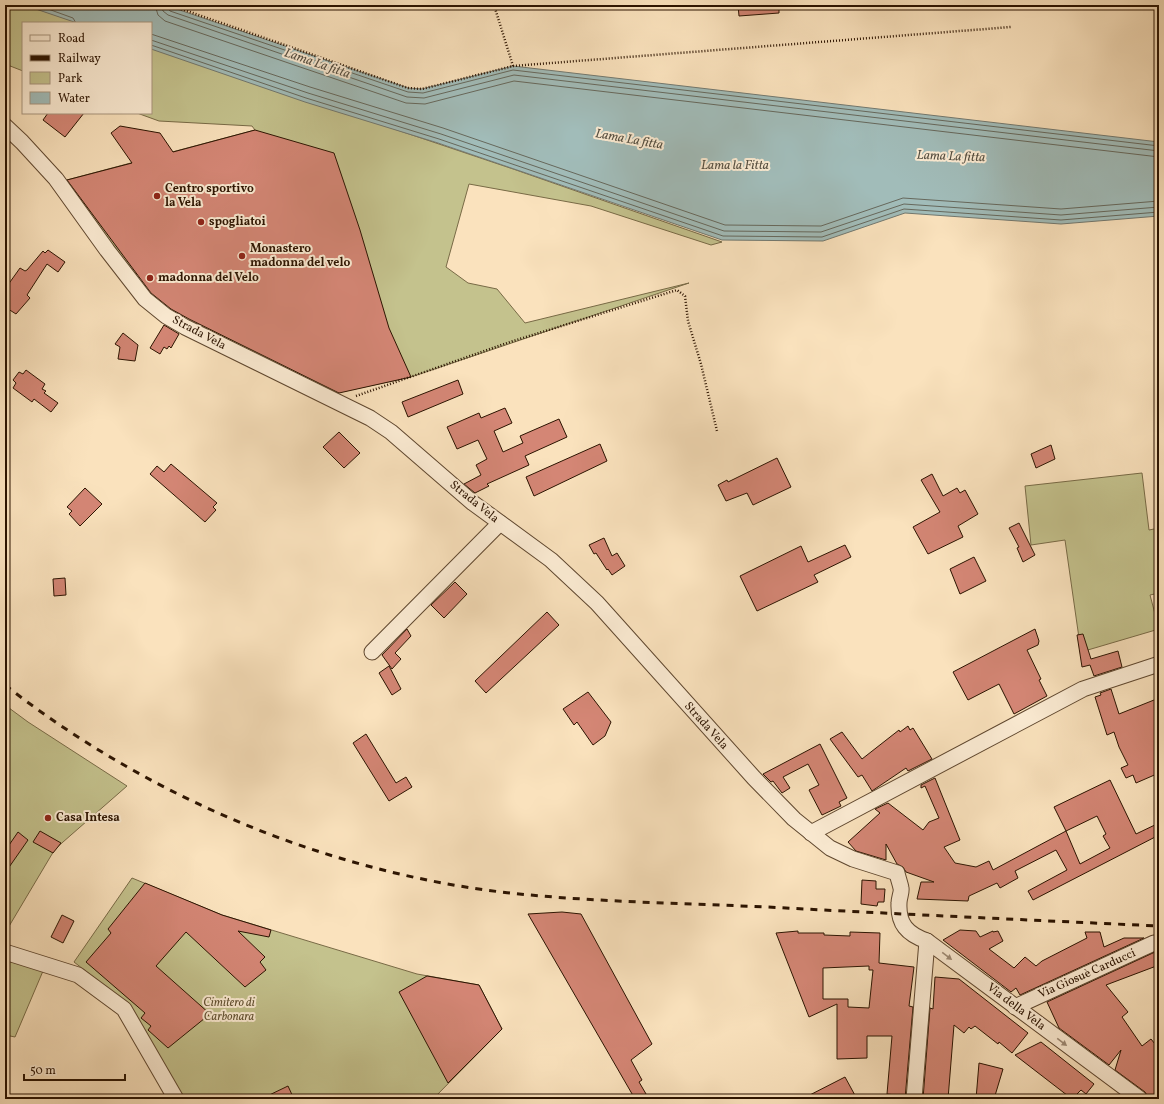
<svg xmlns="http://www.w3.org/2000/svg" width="1164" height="1104" font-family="Vollkorn,serif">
<rect width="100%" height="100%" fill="#fae2bd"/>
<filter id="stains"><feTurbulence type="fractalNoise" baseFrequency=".005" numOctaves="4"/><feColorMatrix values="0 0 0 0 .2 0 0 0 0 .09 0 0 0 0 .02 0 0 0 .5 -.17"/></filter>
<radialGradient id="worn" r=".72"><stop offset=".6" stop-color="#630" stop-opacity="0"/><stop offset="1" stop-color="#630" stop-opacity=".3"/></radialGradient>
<g fill="#c4c28d" stroke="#786a46">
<polygon points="5,5 25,5 79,23 23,23 23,71 5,64"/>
<polygon points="151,47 516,170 722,242 711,245 591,206 469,184 446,267 468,283 497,289 525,323 689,283 411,377 336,393 190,327 199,322 152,267 136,275 63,181 255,130 252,126 159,121 137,113 151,113"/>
<polygon points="1142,473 1149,530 1159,528 1159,593 1150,595 1159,629 1081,652 1065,540 1031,545 1025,486"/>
<polygon points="5,705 28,722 127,786 55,849 5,933"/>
<polygon points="132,878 222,915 417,974 479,985 502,1029 433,1099 181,1099 127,1003 74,962"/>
<polygon points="5,960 43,971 15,1037 5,1035"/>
</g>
<polygon fill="#a1bcb9" stroke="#72786f" points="24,5 165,5 408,88 422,89 513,66 1159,142 1159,216 1061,224 905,213 823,241 722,240 438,143 305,102 151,49 151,23 77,23"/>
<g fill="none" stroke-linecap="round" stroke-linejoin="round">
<g stroke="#66685c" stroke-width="1">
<polyline points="37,5 73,18 76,23"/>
<polyline points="155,5 158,15 165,21 406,103 425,104 514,81 1159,157"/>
<polyline points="161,5 163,11 168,15 407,97 424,98 514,75 1159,151"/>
<polyline points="166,5 170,11 408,92 423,93 513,70 1159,146"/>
<polyline points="151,34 310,87 443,128 725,225 821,226 903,198 1061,209 1159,201"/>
<polyline points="151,40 308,93 441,134 724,231 821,232 904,204 1061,215 1159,207"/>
<polyline points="151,45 306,98 439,139 723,236 822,237 904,209 1061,220 1159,212"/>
</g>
</g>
<g fill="#d48675" stroke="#2b1300" fill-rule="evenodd">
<polygon points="738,5 779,5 779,13 739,16"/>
<polygon points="48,113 84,113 65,137 43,120"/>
<polygon points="120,126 160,133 173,152 255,130 334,153 360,230 389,328 411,377 339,393 189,319 171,309 151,293 67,180 132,163 111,133"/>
<polygon points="48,250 65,262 58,272 47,264 27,295 30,298 16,314 5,307 5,289 20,268 25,271 27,270 43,251 45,253"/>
<polygon points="164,325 179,334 171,348 169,346 167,349 164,347 160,354 150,348"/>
<polygon points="123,333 138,345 135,361 118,359 120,347 115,344"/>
<polygon points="26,370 45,384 42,389 46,391 44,393 58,403 51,412 34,399 32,402 13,388 16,383 13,380 19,372 23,374"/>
<polygon points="458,380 463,394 408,417 402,402"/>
<polygon points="505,408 512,423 494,431 503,452 523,443 520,436 559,419 567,437 525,456 529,465 487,484 489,486 475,493 464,484 481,475 476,465 487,459 478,440 457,449 447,427 479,413 481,418"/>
<polygon points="339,432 360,453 344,468 323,447"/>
<polygon points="600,444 607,461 534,496 526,477"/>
<polygon points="1051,445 1055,459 1036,468 1031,454"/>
<polygon points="777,458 791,487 753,505 747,493 726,501 718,485 727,480 728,482"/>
<polygon points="171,464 217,503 213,507 216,510 205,522 150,474 157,466 164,472"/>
<polygon points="932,474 943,496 957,488 960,493 965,490 978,514 958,526 963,537 928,554 913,527 940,512 921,480"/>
<polygon points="85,488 102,504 80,526 69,514 72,511 67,507"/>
<polygon points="1019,523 1035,555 1023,562 1017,548 1019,547 1009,528"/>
<polygon points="604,538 612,556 617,553 625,566 612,575 608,569 607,570 596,553 594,554 589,545"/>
<polygon points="845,545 851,557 814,575 818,582 757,611 740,576 801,546 808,562"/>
<polygon points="974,557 986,581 960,594 950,569"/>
<polygon points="65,578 66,595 54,596 53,579"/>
<polygon points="455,582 467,594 444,618 431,605"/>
<polygon points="547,612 559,625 486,693 475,681"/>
<polygon points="407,629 411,636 395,653 401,659 392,669 382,655"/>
<polygon points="1035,629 1039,641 1038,645 1027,650 1041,679 1039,680 1047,696 1014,714 999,684 968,700 953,672"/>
<polygon points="1083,634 1091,659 1118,651 1122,667 1094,676 1090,665 1082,667 1077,635"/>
<polygon points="389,666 401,689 392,695 379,673"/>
<polygon points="1111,689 1119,714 1159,698 1159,773 1136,783 1133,775 1126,778 1121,768 1128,765 1119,747 1114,732 1107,735 1095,697 1101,695 1100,693"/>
<polygon points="588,692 611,722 605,736 593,745 577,722 574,725 563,709"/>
<polygon points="908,726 910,730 913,728 932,759 908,771 906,768 872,791 862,775 858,777 830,739 842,732 862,759 899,730 900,732"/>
<polygon points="366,734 396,783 406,777 412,787 389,801 353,743"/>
<polygon points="820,744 847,798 839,802 841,806 822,815 809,790 819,785 808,764 783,777 790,788 782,793 773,781 771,782 763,774"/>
<path d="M935 778 960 840 944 847 955 863 976 867 989 861 993 870 1066 831 1054 807 1110 780 1136 834 1159 823V835L1033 900 1028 891 1067 870 1056 850 1015 871 1018 878 1000 888 997 883 969 896 968 901 917 899 921 882H934L906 872 903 867 897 864 886 844V860L856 851 848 842 880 813 875 809 888 803 923 830 929 822 939 818 925 786 921 788V785ZM1097 816 1106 834 1103 836 1110 848 1080 864 1066 831Z"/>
<polygon points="40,831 61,843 53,853 33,842"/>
<polygon points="18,832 28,840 5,873 5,851"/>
<polygon points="862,880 876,881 876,889 885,889 884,902 878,902 877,906 861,904"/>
<polygon points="145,883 222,915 271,930 269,937 238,931 265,957 260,962 266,970 245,987 186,932 156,966 210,1014 168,1048 148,1030 151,1026 141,1018 145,1013 86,962 111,933 108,929"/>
<polygon points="562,912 581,914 652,1044 631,1060 642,1080 639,1082 649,1099 635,1099 528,914"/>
<polygon points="62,915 74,921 63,943 51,937"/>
<polygon points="960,930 976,931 980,937 993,931 993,932 998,931 1003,941 989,949 1014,968 1025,957 1036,966 1042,961 1087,938 1085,932 1100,932 1104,947 1124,938 1144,938 1020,995 1016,988 1011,992 943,940"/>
<path d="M798 931V933H824V935L850 936V932L880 933 879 963 914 967 909 1006 913 1007 905 1099H895L896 1095 887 1094 892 1036H867V1058L837 1059V1004L809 1017 776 933ZM869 966V970H873L869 1008 848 1007V999H823V968Z"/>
<polygon points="1155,952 1159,953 1159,965 1106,985 1128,1012 1122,1017 1142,1046 1151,1039 1159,1049 1159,1099 1149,1099 1145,1092 1115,1070 1121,1050 1109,1065 1059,1028 1047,1002"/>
<polygon points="427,976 479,985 502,1029 448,1083 399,992"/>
<polygon points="935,977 959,979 1028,1033 1012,1053 999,1042 998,1044 975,1026 971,1029 969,1027 964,1033 954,1025 948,1099 923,1099 930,1008 933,1009"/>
<polygon points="1041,1042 1094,1084 1086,1094 1081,1090 1072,1099 1015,1055"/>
<polygon points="979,1063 1003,1069 994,1099 976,1099"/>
<polygon points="845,1077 857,1099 802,1099"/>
<polygon points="288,1086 294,1099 261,1099"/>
</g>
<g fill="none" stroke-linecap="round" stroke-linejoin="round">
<defs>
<g id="street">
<path d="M5 126 22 142 56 179 107 250 145 299 166 316 185 327 370 418 391 432 473 503 551 560 597 603 754 778 794 819 830 848 853 859 897 873C898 878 900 883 901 888 902 892 899 898 899 903 898 924 907 934 927 941L1140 1099"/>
<polyline points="372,652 500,523"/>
<polyline points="811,833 1083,689 1159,664"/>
<polyline points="5,952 78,975 124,1009 176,1099"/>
<polyline points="1015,1007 1154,943 1159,944"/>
<polyline points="914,1099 927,941"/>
</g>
</defs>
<use href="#street" stroke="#5f472f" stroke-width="17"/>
<g stroke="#2b1300" stroke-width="2.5" stroke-dasharray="1 2" stroke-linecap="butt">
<polyline points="170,5 408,88 422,89 513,66 494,5"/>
<polyline points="513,66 1011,27"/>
<polyline points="356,396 510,342 677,290 685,296 688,321 701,364 717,431"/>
</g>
<use href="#street" stroke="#fcecd4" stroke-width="15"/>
<path stroke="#2b1300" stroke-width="3" stroke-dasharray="7 7" stroke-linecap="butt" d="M5 685C147 796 321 870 501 892 589 902 678 903 767 907 897 914 1028 920 1159 926"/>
</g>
<defs><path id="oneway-solid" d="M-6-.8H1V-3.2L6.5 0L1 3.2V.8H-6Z"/></defs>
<g fill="#9e8a75">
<use href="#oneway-solid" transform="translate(947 956) rotate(37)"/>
<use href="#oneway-solid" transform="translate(1062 1042) rotate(37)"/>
</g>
<g fill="#8f2418" stroke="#fcecd4" stroke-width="1.5">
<circle cx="157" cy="196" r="4"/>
<circle cx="201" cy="222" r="4"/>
<circle cx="242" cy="256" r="4"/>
<circle cx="150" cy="278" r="4"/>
<circle cx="48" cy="818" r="4"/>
</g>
<g text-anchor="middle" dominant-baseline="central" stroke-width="4" stroke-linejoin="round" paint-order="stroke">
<g font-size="12" font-weight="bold" fill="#2b1300" stroke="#fcecd4" text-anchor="start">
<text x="165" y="189">Centro sportivo<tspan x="165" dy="14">la Vela</tspan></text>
<text x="209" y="222">spogliatoi</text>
<text x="250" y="249">Monastero<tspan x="250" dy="14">madonna del velo</tspan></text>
<text x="158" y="278">madonna del Velo</text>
<text x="56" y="818">Casa Intesa</text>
</g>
<g font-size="12" fill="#2b1300" stroke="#fcecd4">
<text transform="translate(199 333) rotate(28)">Strada Vela</text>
<text transform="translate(474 502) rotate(39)">Strada Vela</text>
<text transform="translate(706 726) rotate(48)">Strada Vela</text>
<text transform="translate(1087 974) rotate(-24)">Via Giosuè Carducci</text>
<text transform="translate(1016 1007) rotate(37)">Via della Vela</text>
</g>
<g font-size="12" font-style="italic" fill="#615031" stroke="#fcecd4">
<text x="229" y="1003">Cimitero di<tspan x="229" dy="14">Carbonara</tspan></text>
</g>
<g font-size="13" font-style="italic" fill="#544e41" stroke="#fcecd4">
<text transform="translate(317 64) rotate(19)">Lama La fitta</text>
<text transform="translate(629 140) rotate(10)">Lama La fitta</text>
<text transform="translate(951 157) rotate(2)">Lama La fitta</text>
<text x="735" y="166">Lama la Fitta</text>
</g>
</g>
<rect width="1164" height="1104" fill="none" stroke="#fae2bd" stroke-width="20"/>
<rect x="6" y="6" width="1152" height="1092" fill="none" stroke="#2b1300" stroke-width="2"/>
<rect x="10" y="10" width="1144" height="1084" fill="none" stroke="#2b1300"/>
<rect x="22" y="22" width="130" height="92" fill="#fcecd4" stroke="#a8957f"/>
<rect x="30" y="35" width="20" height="6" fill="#fcecd4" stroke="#a8957f"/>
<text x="58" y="42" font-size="12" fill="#2b1300">Road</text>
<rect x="30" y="55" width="20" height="6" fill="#2b1300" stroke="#a8957f"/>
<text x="58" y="62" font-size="12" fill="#2b1300">Railway</text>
<rect x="30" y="72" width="20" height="12" fill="#c4c28d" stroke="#a8957f"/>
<text x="58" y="82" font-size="12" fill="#2b1300">Park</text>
<rect x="30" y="92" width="20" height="12" fill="#a1bcb9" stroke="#a8957f"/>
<text x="58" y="102" font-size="12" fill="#2b1300">Water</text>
<path d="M24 1074v6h101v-6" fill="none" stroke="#2b1300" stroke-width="2"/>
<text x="30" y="1074" font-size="12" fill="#2b1300" stroke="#fcecd4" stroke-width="3" paint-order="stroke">50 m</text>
<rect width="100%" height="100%" filter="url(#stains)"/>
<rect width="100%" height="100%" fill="url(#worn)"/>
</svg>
